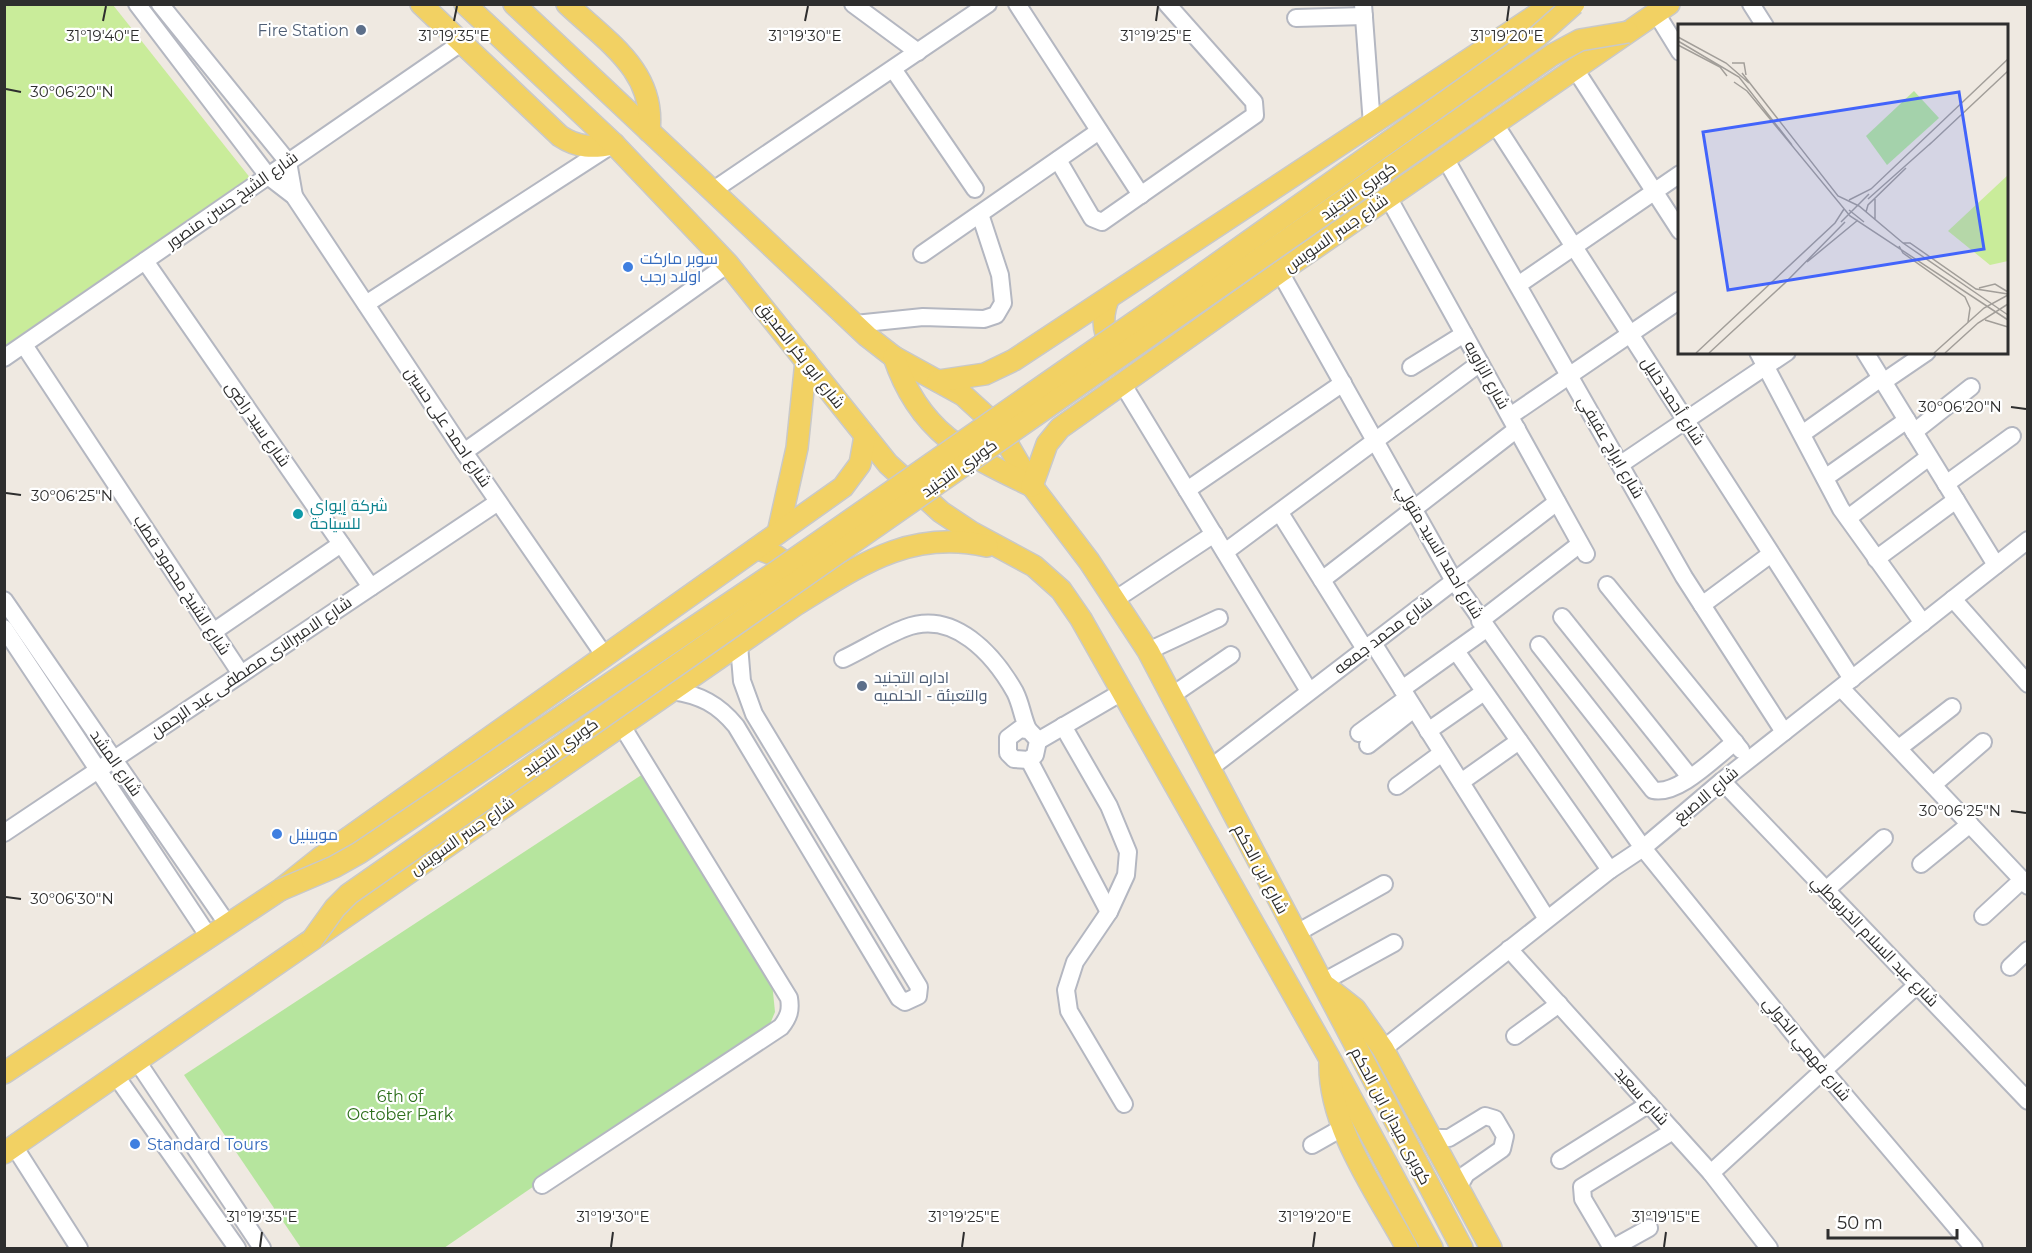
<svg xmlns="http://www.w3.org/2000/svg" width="2032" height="1253" font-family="Montserrat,Cairo,sans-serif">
<rect width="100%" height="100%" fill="#efe9e1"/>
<polygon fill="#b6e59e" points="643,774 772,982 775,1012 770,1024 444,1248 301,1248 184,1075"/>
<polygon fill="#c9ec9a" points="5,5 113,5 255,184 5,352"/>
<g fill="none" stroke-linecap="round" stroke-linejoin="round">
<defs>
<g id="minor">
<polyline points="137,4 268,176 294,196 464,452 604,655"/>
<polyline points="160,4 288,162 294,196"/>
<polyline points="853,4 918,52"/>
<polyline points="1017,4 1141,195"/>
<polyline points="1363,4 1372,125"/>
<polyline points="1751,4 1765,26"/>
<polyline points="1656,13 1680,52"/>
<polyline points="1296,18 1364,16"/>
<polyline points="893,69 975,189"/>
<polyline points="1575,69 1680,231"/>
<polyline points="1495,124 1852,679"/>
<polyline points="1445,158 1684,577 1784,732"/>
<polyline points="1058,160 1092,218 1102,222 1255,115 1254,102 1167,4"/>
<polyline points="712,191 988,4"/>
<polyline points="1388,197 1586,554"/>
<polyline points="922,254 1099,131"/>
<polyline points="145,261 371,587"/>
<polyline points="1280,272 1454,581 1643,848 1823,1070 1974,1248"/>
<polyline points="1518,285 1680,174"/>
<polyline points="366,304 610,146"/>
<polyline points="855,324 923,317 984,319 996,315 1003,303 1000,275 980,214"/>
<polyline points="24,345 241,674"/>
<polyline points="1758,352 1841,509 1923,623"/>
<polyline points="1865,352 1996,565"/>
<polyline points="4,358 461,43"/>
<polyline points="1411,367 1464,334"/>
<polyline points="1883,382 1927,352"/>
<polyline points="1122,383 1309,691"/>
<polyline points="1510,416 1680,300"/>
<polyline points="1914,432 1971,387"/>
<polyline points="1802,434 1881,378"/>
<polyline points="464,452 728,264"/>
<polyline points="1621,464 1787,352"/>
<polyline points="1825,478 1907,420"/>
<polyline points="1946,484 2012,436"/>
<polyline points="1187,490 1343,383"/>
<polyline points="1280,513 1365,649"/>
<polyline points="1848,518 1929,457"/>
<polyline points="1225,552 1480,363"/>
<polyline points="1876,559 1956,500"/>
<polyline points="1322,580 1517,429"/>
<polyline points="1607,585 1741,750"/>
<polyline points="1116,599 1214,534"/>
<polyline points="1953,599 2028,684"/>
<polyline points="4,600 228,925"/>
<polyline points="1702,605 1771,554"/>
<polyline points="1562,617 1690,777"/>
<polyline points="1480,621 1580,544"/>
<polyline points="4,628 209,937"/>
<polyline points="213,632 341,544"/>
<polyline points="1373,643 1547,919"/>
<path d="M1539 645 1653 790C1678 796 1715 757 1735 742"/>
<polyline points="1148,651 1219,618"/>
<polyline points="1456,651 1610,870"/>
<path d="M843 659C864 649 884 636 905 628 954 609 994 655 1015 692 1021 704 1022 715 1027 727 1029 732 1035 735 1038 741L1035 755 1029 760 1014 759 1008 753V738L1020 729 1027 730"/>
<polyline points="1841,688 2028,886"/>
<polyline points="1402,689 1486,629"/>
<path d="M673 691C700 695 718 704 736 726L899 998 905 1002 918 996 919 987 754 714 742 681 739 645"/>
<polyline points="1171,696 1231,655"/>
<polyline points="1063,726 1109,806 1128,852 1126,875 1109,912 1075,962 1066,990 1069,1011 1124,1104"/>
<polyline points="1428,731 1484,692"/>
<polyline points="1359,733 1407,698"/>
<polyline points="1038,741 1122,692"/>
<polyline points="1368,745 1414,709"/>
<polyline points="1899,748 1952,707"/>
<polyline points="1029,760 1109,912"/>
<polyline points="1209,769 1557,502"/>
<polyline points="1722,781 2028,1101"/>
<polyline points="1461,782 1519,741"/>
<polyline points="1933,785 1983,742"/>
<polyline points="1397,786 1442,753"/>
<polyline points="4,833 498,502"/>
<polyline points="1921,864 1970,824"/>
<polyline points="1826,890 1884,838"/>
<polyline points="1983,916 2022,880"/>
<polyline points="1295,934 1384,884"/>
<polyline points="1509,949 1711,1173 1769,1248"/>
<polyline points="2010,967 2028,950"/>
<polyline points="1321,983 1394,943"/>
<polyline points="1515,1036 1559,1004"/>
<polyline points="1383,1049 1610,870 1643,848 1722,781 2028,540"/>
<polyline points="137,1061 262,1248"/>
<polyline points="116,1076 237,1248"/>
<polyline points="1432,1138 1449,1138 1485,1116 1495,1119 1505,1136 1502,1149 1466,1174 1458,1188"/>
<polyline points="1312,1145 1342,1128"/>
<polyline points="14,1146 79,1248"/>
<polyline points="1560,1160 1649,1104"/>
<polyline points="1711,1173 1917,985"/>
<path d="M542 1185 781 1027C789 1017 791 1010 789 998L622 726"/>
<polyline points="1612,1248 1583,1199 1582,1187 1673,1131"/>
<polyline points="1613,1248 1649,1228"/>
</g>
<g id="major">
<path d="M421 4 560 136C578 148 593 148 614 144"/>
<polyline points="465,4 614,144 728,264 888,464 941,512 971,532 1034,566 1061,590 1081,619 1330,1059 1432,1248"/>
<polyline points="514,4 867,336 894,357 963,395 997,426 1032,486 1089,561 1148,651 1462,1248"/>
<path d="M567 4C606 41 656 71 649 131"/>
<path d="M1108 299C1101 318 1102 339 1120 352"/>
<path d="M894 357C919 432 965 454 1032 486"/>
<polyline points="938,381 985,374 1014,360 1553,4"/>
<polyline points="1032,486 1047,444 1060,428 1280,272 1669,4"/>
<polyline points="778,533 797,448 806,361"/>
<path d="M756 549C775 553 788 561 796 580"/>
<polyline points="1327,987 1355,1009 1383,1049 1491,1248"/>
<path d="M1330 1062C1328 1126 1377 1193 1407 1248"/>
<polyline points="4,1073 280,890 320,858 843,487 860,464 865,436"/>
<path d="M4 1153 797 604C860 565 910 529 987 546"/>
</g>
</defs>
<use href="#minor" stroke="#b4b7c1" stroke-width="20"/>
<use href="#major" stroke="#c9c9c9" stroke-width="24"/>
<use href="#minor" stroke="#fff" stroke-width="16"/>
<use href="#major" stroke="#f2d163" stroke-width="21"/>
<defs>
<g id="major-bridge">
<polyline points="280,890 334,867 359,853 773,574 1152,310 1538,36 1574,4"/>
<polyline points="312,940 335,908 349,894 1552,55 1580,40 1628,32"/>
</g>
</defs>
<use href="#major-bridge" stroke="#c9c9c9" stroke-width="24" stroke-linecap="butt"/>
<use href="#major-bridge" stroke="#f2d163" stroke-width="21"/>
</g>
<path fill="none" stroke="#2e2e2e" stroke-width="2" d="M103 21 106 6M454 21 457 6M805 21 808 6M1156 21 1158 6M1507 21 1509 6M6 89 21 92M2011 407 2026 409M6 493 21 495M2011 811 2026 813M6 897 21 899M260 1247 262 1232M611 1247 613 1232M962 1247 964 1232M1313 1247 1315 1232M1664 1247 1666 1232"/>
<g fill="#5c6f8a" stroke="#fff" stroke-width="2">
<circle cx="361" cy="30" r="6"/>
<circle cx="862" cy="686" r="6"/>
</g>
<g fill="#3f7fe0" stroke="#fff" stroke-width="2">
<circle cx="628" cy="267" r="6"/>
<circle cx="277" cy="834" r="6"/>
<circle cx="135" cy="1144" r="6"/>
</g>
<circle fill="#0f9aa8" stroke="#fff" stroke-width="2" cx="298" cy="514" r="6"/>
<g text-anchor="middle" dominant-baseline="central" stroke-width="4.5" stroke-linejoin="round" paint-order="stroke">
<g font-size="16" fill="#4e5e75" stroke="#fff" text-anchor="end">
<text x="349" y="30">Fire Station</text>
<text x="874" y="677" text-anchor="start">اداره التجنيد<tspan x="874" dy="18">والتعبئة - الحلميه</tspan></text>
</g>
<g font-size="16" fill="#2e2e2e" stroke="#fff">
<text transform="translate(1358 191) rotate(-35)">كوبري التجنيد</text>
<text transform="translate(232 200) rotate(-35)">شارع الشيخ حسن منصور</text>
<text transform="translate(1336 233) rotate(-35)">شارع جسر السويس</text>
<text transform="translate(801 355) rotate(52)">شارع ابو بكر الصديق</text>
<text transform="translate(1487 375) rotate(61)">شارع الزاويه</text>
<text transform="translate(1673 401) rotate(57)">شارع أحمد خليل</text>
<text transform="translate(258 424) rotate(55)">شارع سيد راضى</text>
<text transform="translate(448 427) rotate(56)">شارع احمد على حسين</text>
<text transform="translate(1611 447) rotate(60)">شارع ابراج عفيفي</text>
<text transform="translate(959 468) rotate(-35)">كوبري التجنيد</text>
<text transform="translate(1440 552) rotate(59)">شارع احمد السيد متولي</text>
<text transform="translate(182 585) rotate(57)">شارع الشيخ محمود قطب</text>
<text transform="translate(1383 635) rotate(-37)">شارع محمد جمعه</text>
<text transform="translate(251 667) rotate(-34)">شارع الاميرالاى مصطفى عبد الرحمن</text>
<text transform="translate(560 747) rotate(-35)">كوبري التجنيد</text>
<text transform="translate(116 763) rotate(55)">شارع المشد</text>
<text transform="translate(1706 795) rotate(-40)">شارع الاصبغ</text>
<text transform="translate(462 836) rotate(-35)">شارع جسر السويس</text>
<text transform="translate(1261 869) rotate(62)">شارع ابن الحكم</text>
<text transform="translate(1875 941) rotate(46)">شارع عبد السلام الخربوطلي</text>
<text transform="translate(1807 1049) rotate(51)">شارع فهمي الخولي</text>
<text transform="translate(1642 1096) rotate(48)">شارع سعيد</text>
<text transform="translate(1391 1116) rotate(62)">كوبرى ميدان ابن الحكم</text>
</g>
<g font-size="16" fill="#366cbe" stroke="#fff" text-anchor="start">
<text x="640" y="258">سوبر ماركت<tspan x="640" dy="18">اولاد رجب</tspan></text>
<text x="289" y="834">موبينيل</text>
<text x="147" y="1144">Standard Tours</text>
</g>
<g font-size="16" fill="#0d838f" stroke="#fff" text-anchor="start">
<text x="310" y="505">شركة إيواي<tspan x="310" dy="18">للسياحة</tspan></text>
</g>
<g font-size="16" fill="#2c6e1b" stroke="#fff">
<text x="400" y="1096">6th of<tspan x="400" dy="18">October Park</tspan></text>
</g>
</g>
<g transform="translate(1678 24)">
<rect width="330" height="330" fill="#efe9e1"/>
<path d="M236 67 261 94 209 141 188 112Z" fill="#b6e59e"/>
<path d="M330 151V237L312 241 270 207Z" fill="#c9ec9a"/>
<path fill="none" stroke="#a29e99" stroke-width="1.5" d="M0 13 48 39 71 59M0 17 61 53 114 121M0 21 42 43 49 52M54 39H66L68 51M64 49 160 172 181 182 225 219 330 291M56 58 69 67 172 192 330 296M251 121 330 47M190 175 253 119M171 176 193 165 330 35M171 186 186 198M188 188 190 181 228 144M197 196V175M163 198 191 170M225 219H232L298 265 330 270M221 222 225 229 287 273 292 284 290 298M129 238 180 196M106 260 167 198M301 264 317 260 330 268M307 296 330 303M18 329 157 199 166 185M31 329 108 258M256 329 306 284 330 271M267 329 300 299 330 280"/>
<path fill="#4264fb" fill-opacity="0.15" stroke="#4264fb" stroke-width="3" d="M281 68 306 225 50 266 25 108Z"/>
<rect width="330" height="330" fill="none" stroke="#2e2e2e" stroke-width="3"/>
</g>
<g font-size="15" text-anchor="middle" fill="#2e2e2e" stroke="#fff" stroke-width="4.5" stroke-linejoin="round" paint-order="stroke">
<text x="103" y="41">31°19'40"E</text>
<text x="454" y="41">31°19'35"E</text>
<text x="805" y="41">31°19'30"E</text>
<text x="1156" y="41">31°19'25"E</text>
<text x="1507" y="41">31°19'20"E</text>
<text x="72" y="97">30°06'20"N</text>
<text x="1960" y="412">30°06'20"N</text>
<text x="72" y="501">30°06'25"N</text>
<text x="1960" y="816">30°06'25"N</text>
<text x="72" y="904">30°06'30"N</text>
<text x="262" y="1222">31°19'35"E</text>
<text x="613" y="1222">31°19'30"E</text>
<text x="964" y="1222">31°19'25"E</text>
<text x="1315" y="1222">31°19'20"E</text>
<text x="1666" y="1222">31°19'15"E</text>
</g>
<rect width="2032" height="1253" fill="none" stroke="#2e2e2e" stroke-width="12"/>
<path d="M1828 1229v9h129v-9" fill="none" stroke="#2e2e2e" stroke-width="3"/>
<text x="1837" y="1229" font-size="18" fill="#2e2e2e" stroke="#ffffff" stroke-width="4.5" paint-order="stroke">50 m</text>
</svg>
